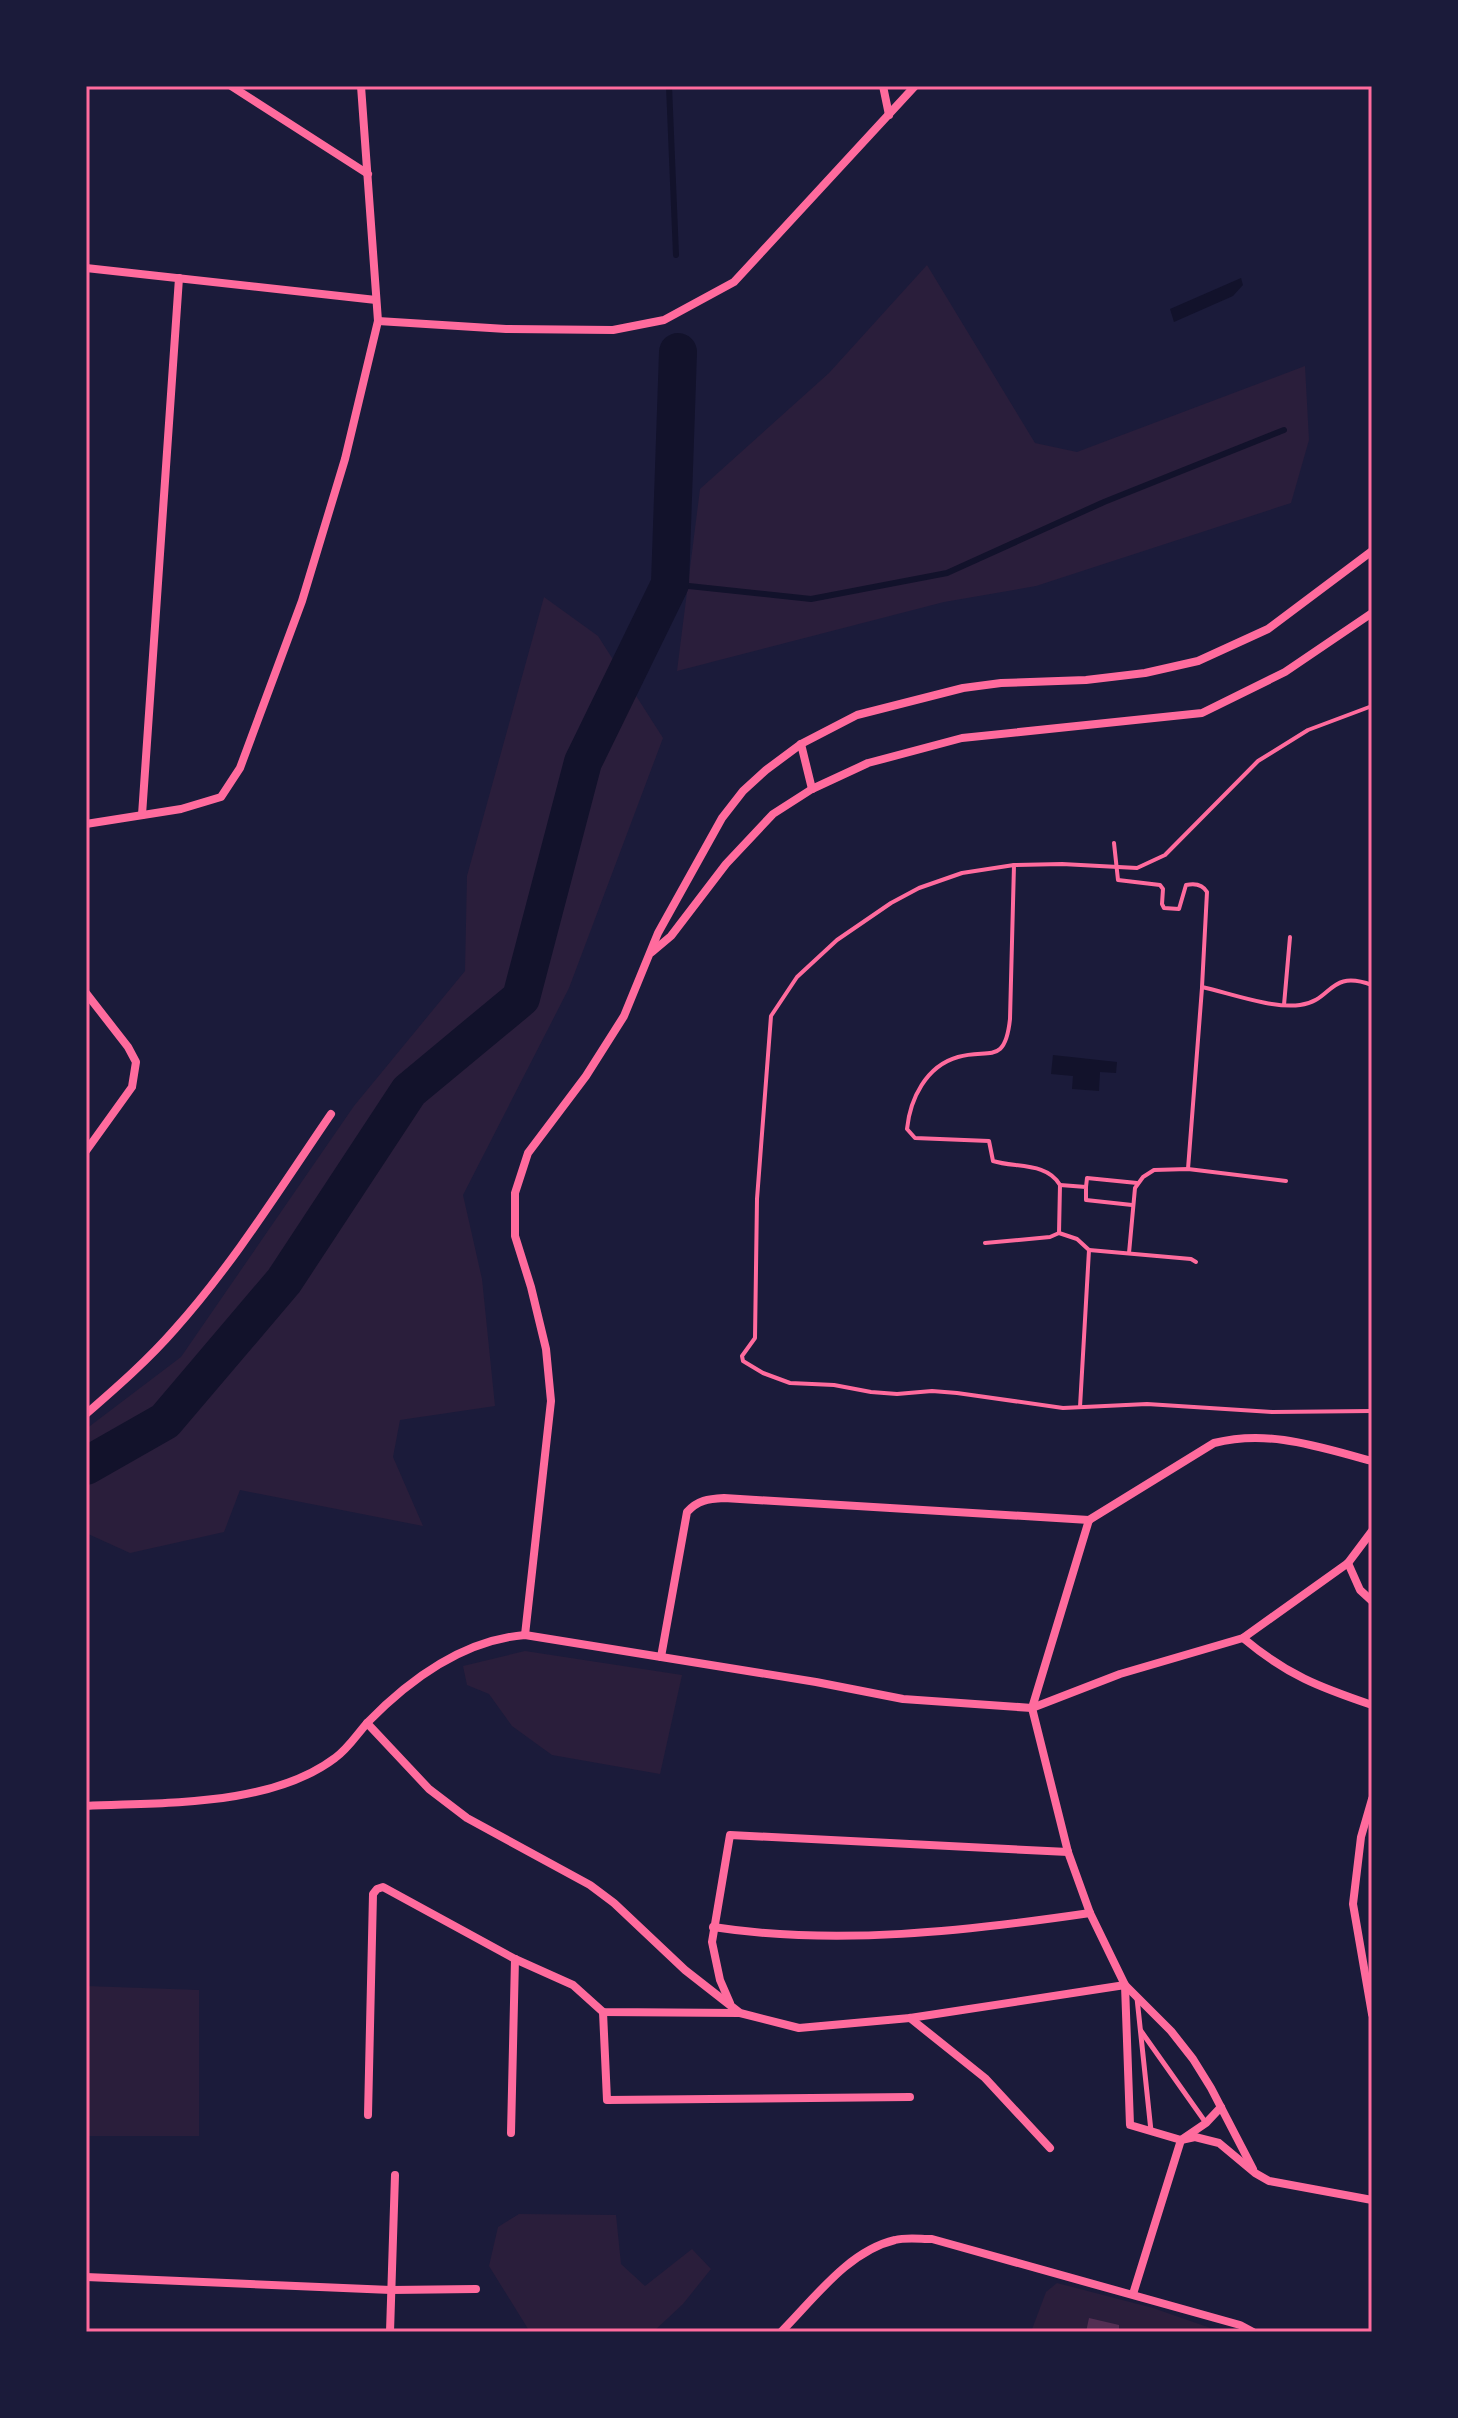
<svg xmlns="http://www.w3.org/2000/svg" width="1458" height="2418" font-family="'Public Sans',sans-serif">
<rect width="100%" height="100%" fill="#1b1b3a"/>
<g fill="#2a1e3b">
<polygon points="927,265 1035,443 1077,452 1305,366 1309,440 1291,503 1036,586 944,602 677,671 700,489 829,373"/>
<polygon points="544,597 598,636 663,738 569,988 463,1195 482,1279 495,1406 400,1420 393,1457 423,1526 240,1490 224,1532 130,1553 86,1533 86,1429 181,1357 354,1106 465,971 467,876"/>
<polygon points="525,1651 682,1675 660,1774 552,1755 512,1726 489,1694 467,1685 463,1666"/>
<polygon points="86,1986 199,1990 199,2136 86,2136"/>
<polygon points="519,2214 616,2215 621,2264 645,2286 692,2249 711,2269 683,2304 653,2332 530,2332 489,2266 498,2227"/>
<polygon points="1057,2283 1153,2308 1222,2332 1031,2332 1046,2292"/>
</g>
<g fill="#12122b">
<polygon points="1241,278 1243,285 1233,296 1174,322 1170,309"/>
<polygon points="1053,1055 1117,1062 1116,1073 1100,1072 1099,1091 1072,1089 1073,1076 1051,1074"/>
</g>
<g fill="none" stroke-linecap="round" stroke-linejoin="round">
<g stroke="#12122b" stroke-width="6">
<polyline points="669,86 676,255"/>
<polyline points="670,584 811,599 947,573 1104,502 1284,430"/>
</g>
<polyline stroke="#12122b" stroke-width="38" points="86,1466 165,1421 284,1281 409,1091 521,998 583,762 670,584 678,352"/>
</g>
<polygon fill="#542f53" points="1089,2318 1119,2325 1119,2332 1086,2332"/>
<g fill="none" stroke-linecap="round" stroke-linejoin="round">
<g stroke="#ff6b9d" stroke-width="4">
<polyline points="1372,706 1308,730 1258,761 1165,855 1137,868 1062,864 1014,865 962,873 919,888 891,903 837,940 797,977 771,1016 757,1199 755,1338 742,1356 743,1361 763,1373 790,1383 834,1385 871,1392 897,1394 932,1391 957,1393 1063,1408 1147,1404 1272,1412 1372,1411"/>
<path d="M1114 843 1118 880 1160 885 1163 889 1162 904 1164 908 1179 909 1186 885C1195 883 1203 885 1207 892L1202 987C1229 993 1273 1009 1300 1005 1333 1001 1328 969 1372 985"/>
<path d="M1014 865 1010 1019C1005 1066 989 1048 958 1057 926 1066 910 1099 907 1129L915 1138 989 1141 993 1161C1015 1168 1047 1162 1060 1185L1059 1233 1077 1239 1089 1250 1080 1407"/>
<polyline points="1284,1005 1290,937"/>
<polyline points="1188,1169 1202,988"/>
<polyline points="1060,1185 1086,1187 1086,1200 1132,1205"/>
<polyline points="1086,1187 1087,1178 1137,1183"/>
<polyline points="985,1243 1050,1237 1059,1233"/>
<polyline points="1089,1250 1191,1259 1196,1262"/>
<polyline points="1129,1253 1135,1188 1143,1177 1154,1170 1188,1169 1286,1181"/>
</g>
<g stroke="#ff6b9d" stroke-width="5">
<polyline points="1137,1998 1151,2131"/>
<polyline points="1141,2031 1206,2123"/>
</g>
<g stroke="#ff6b9d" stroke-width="8">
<polyline points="231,86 368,174"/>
<polyline points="883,86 889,115"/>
<polyline points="86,268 376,300"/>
<polyline points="378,321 506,329 613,330 664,320 734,282 915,86"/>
<polyline points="801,744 812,789"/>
<polyline points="142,815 179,278"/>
<polyline points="86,824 181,809 221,797 240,768 302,601 345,459 378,321 361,86"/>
<polyline points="652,952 671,936 726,864 773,814 812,789 868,763 962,738 1202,713 1285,672 1372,613"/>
<polyline points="86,993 128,1047 136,1062 132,1087 86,1151"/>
<path d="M86 1414C117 1387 148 1360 175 1329 234 1263 281 1187 331 1114"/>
<polyline points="1089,1520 1032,1708 1068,1852 1090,1913 1125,1985 1171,2031 1193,2059 1211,2088 1253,2169"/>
<path d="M1089 1520 1214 1443C1269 1429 1319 1447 1372 1461"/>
<polyline points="1348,1563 1360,1590 1372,1601"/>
<polyline points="525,1635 551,1401 546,1349 531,1287 515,1236 515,1193 528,1153 586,1076 624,1016 658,933 722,818 743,791 766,770 801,744 857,715 963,688 1001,683 1086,680 1145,673 1198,661 1268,629 1372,551"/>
<path d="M1243 1638C1287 1675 1319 1687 1372 1705"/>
<path d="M661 1657 687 1512C698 1500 708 1499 724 1498L1089 1520"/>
<polyline points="367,1723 429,1789 467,1818 590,1885 614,1903 685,1970 740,2013 799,2028 910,2018 1125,1985 1130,2125 1181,2140 1195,2137 1219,2143 1255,2173 1269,2181 1372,2200"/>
<polyline points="1372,1799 1361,1837 1353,1904 1372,2014"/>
<path d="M86 1806C164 1802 270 1807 335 1758 348 1749 358 1733 368 1722 411 1678 463 1640 525 1635L816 1682 903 1699 1032 1708 1120 1674 1243 1638 1348 1563 1372 1531"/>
<path d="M713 1927C836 1946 967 1931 1090 1913"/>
<polyline points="730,2003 720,1980 712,1942 730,1835 1068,1852"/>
<polyline points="603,2012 607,2100 910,2097"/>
<polyline points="910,2018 985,2078 1050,2148"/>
<polyline points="368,2115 373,1894 377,1889 383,1887 515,1959 573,1985 603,2012 739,2013"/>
<polyline points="511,2133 515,1959"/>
<polyline points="86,2277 391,2290 476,2289"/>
<polyline points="1133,2294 1181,2140 1206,2123 1221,2107"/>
<polyline points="390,2332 395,2175"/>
<path d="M781 2332C814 2299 848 2251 895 2240 906 2237 920 2239 932 2239L1240 2325 1253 2332"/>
</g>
</g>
<rect width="1458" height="2418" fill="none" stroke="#1b1b3a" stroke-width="176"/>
<rect x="88" y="88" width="1282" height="2242" fill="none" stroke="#ff6b9d" stroke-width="3"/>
</svg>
